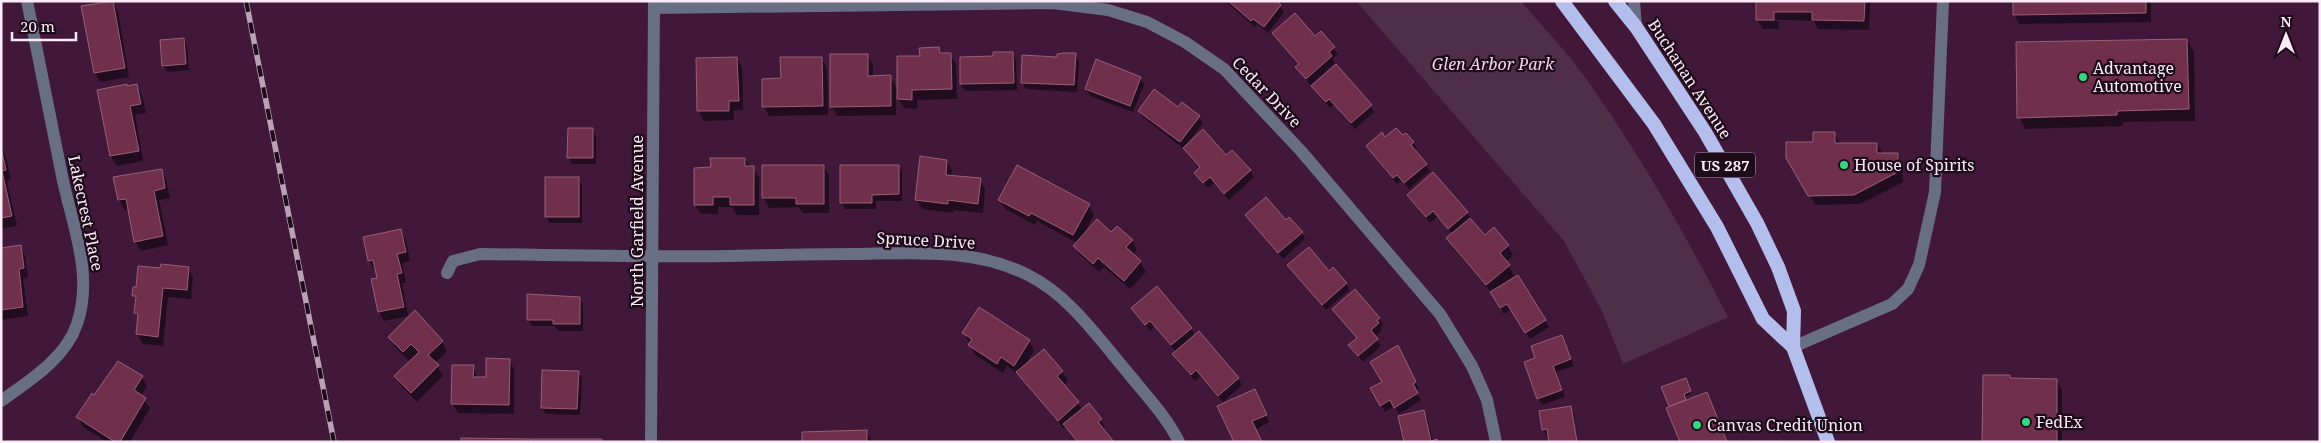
<svg xmlns="http://www.w3.org/2000/svg" width="2321" height="443" font-family="'Noto Serif',serif">
<rect width="100%" height="100%" fill="#41183a"/>
<path fill="#4e2f47" d="M1356 1H1521C1543 27 1567 52 1587 80 1640 155 1686 235 1728 317L1623 364 1601 309 1564 241Z"/>
<g fill="#0007">
<polygon points="1225,1 1275,1 1284,12 1268,33 1257,24 1255,27"/>
<polygon points="1758,1 1870,1 1869,30 1818,29 1814,21 1761,19 1761,21 1779,21 1779,29 1763,29 1757,19"/>
<polygon points="2014,1 2151,1 2151,22 2020,24 2014,15"/>
<polygon points="112,2 118,11 129,77 100,82 95,73 83,7"/>
<polygon points="1273,33 1315,38 1321,33 1338,54 1332,59 1335,63 1310,85 1297,67 1299,65"/>
<polygon points="184,39 187,46 189,70 167,72 163,66"/>
<polygon points="2187,40 2194,52 2195,121 2123,122 2123,126 2025,129 2019,117"/>
<polygon points="939,49 942,54 950,54 956,64 957,99 917,100 917,109 904,108 896,95 896,115 837,116 831,106 867,55 873,65 873,77 890,77 898,90 921,58"/>
<polygon points="1013,53 1016,60 1017,90 965,91 961,84 961,58 994,57"/>
<polygon points="1075,55 1079,61 1077,92 1026,89 1022,82 1058,58"/>
<polygon points="737,58 742,68 743,110 734,110 734,120 704,121 699,111"/>
<polygon points="821,58 827,68 828,115 769,116 763,106 782,80"/>
<polygon points="1140,78 1144,84 1133,112 1090,96 1086,89"/>
<polygon points="137,85 142,95 146,113 135,115 143,161 117,166 111,156 99,91"/>
<polygon points="1313,86 1371,106 1374,112 1355,129 1334,105 1330,108"/>
<polygon points="1179,109 1199,116 1203,123 1187,144 1226,157 1250,171 1254,177 1229,200 1214,183 1208,188 1196,173 1201,169 1184,149 1143,117 1139,111"/>
<polygon points="592,129 596,136 596,164 572,164 569,158"/>
<polygon points="1834,134 1840,143 1877,144 1883,154 1897,154 1902,164 1903,182 1860,204 1815,205 1788,157"/>
<polygon points="1403,137 1413,142 1417,149 1414,151 1430,171 1409,189 1402,180 1397,184 1367,146 1385,138"/>
<polygon points="1,149 6,157 11,180 7,181 17,226 1,229"/>
<polygon points="745,159 759,177 759,215 737,215 732,207 718,207 718,214 701,214 695,204 712,169"/>
<polygon points="947,161 952,170 951,176 980,180 985,189 983,213 953,210 953,213 922,209 917,200"/>
<polygon points="823,166 829,175 829,213 803,213 799,207 769,208 763,198 763,167"/>
<polygon points="899,166 902,172 902,201 876,201 876,209 845,209 842,203"/>
<polygon points="161,170 166,179 170,198 159,200 168,245 141,251 135,241 129,209 125,210 119,200 115,178"/>
<polygon points="578,178 582,185 582,223 550,223 546,217"/>
<polygon points="1408,195 1467,213 1485,237 1508,246 1513,255 1506,262 1514,275 1506,282 1518,277 1549,327 1530,339 1511,310 1504,314 1491,292 1453,248 1448,238 1453,234 1437,217 1430,223"/>
<polygon points="1000,200 1089,205 1094,215 1084,234 1132,240 1137,250 1133,255 1140,262 1146,272 1130,289 1104,267 1099,272 1080,255 1074,246 1077,243 1037,221 1035,225 1005,209"/>
<polygon points="1247,215 1285,222 1302,233 1305,239 1283,259"/>
<polygon points="400,230 406,240 410,261 402,263 406,283 402,283 408,316 384,321 379,312 376,270 374,270 369,260"/>
<polygon points="20,246 25,256 28,277 23,278 28,316 1,320 1,249"/>
<polygon points="1289,266 1329,273 1346,283 1349,290 1326,310"/>
<polygon points="188,268 193,277 191,299 168,297 163,346 143,344 137,334 139,319 135,313 137,300 134,295"/>
<polygon points="580,298 583,305 583,331 558,331 555,326 532,326 528,319"/>
<polygon points="1133,308 1191,328 1195,336 1238,378 1242,385 1223,402 1200,376 1195,381 1177,361 1174,354 1176,352 1154,326 1150,331"/>
<polygon points="1334,309 1379,318 1383,325 1380,327 1382,330 1374,337 1381,346 1363,362 1350,345 1357,339"/>
<polygon points="964,333 1029,341 1034,351 1025,365 1062,372 1068,381 1063,385 1083,410 1089,405 1101,420 1105,427 1102,429 1112,442 1078,442 1067,427 1064,429 1018,374 1007,366 1003,373 975,355"/>
<polygon points="389,337 442,342 447,351 435,363 443,376 417,402 401,386 396,376 410,362 395,347"/>
<polygon points="1562,337 1574,366 1556,372 1565,397 1542,405 1538,398 1537,359"/>
<polygon points="1397,347 1419,389 1415,391 1421,400 1399,414 1394,406 1385,412 1371,389 1383,382"/>
<polygon points="509,360 514,369 514,414 458,413 452,403 473,366 478,379 487,379"/>
<polygon points="578,372 582,378 580,415 546,414 542,408"/>
<polygon points="2010,376 2012,380 2056,380 2062,390 2062,442 1983,442"/>
<polygon points="142,377 147,386 141,396 150,408 130,442 107,442 83,427 78,417 94,396"/>
<polygon points="1687,382 1691,394 1684,397 1686,401 1707,393 1727,442 1681,442 1663,388"/>
<polygon points="1259,398 1269,422 1235,442"/>
<polygon points="1570,407 1574,414 1579,442 1573,413 1571,413 1547,436 1543,429"/>
<polygon points="1424,412 1427,418 1433,441 1437,442 1405,442"/>
<polygon points="867,432 872,442 803,442"/>
</g>
<g fill="#70304c" stroke="#985f75">
<polygon points="113,1 125,68 94,73 81,6"/>
<polygon points="1228,1 1277,1 1281,5 1264,27 1253,19 1251,21"/>
<polygon points="1756,1 1865,1 1864,21 1812,20 1812,12 1774,12 1774,20 1756,20"/>
<polygon points="2013,1 2146,1 2146,13 2013,15"/>
<polygon points="1295,13 1315,36 1321,31 1335,47 1329,52 1332,56 1306,79 1295,67 1299,64 1272,33"/>
<polygon points="184,38 186,64 162,66 160,40"/>
<polygon points="2187,39 2189,109 2117,111 2117,115 2017,118 2016,42"/>
<polygon points="939,47 940,53 951,53 952,89 912,90 912,100 897,99 897,56 920,56 919,48"/>
<polygon points="993,52 1013,52 1014,83 960,84 960,57 993,56"/>
<polygon points="1063,53 1076,53 1074,85 1021,83 1022,55 1057,57 1057,54"/>
<polygon points="830,54 868,54 868,76 891,75 891,106 830,107"/>
<polygon points="737,57 739,101 729,101 729,111 697,111 696,58"/>
<polygon points="780,57 822,57 823,106 762,107 762,79 781,78"/>
<polygon points="1096,59 1141,77 1130,106 1085,89"/>
<polygon points="1336,64 1372,105 1351,123 1329,99 1326,102 1311,86"/>
<polygon points="127,84 127,86 137,84 141,104 130,106 139,151 110,156 97,90"/>
<polygon points="1154,89 1178,107 1182,102 1200,116 1180,142 1138,111"/>
<polygon points="568,128 593,128 593,158 567,158"/>
<polygon points="1396,128 1403,135 1406,133 1414,142 1411,145 1427,164 1404,183 1397,175 1393,178 1366,146 1382,132 1385,137"/>
<polygon points="1203,129 1226,155 1232,150 1251,170 1224,194 1210,177 1203,183 1194,173 1200,167 1183,148"/>
<polygon points="1813,132 1835,132 1835,143 1877,143 1877,153 1898,153 1898,172 1854,195 1808,196 1786,158 1786,142 1813,142"/>
<polygon points="1,147 6,170 2,171 12,216 1,218"/>
<polygon points="920,156 947,160 946,175 981,178 978,204 948,200 948,204 915,200"/>
<polygon points="710,158 745,158 745,166 754,166 754,205 730,205 730,197 713,197 713,205 694,205 694,168 711,167"/>
<polygon points="762,165 824,165 824,204 796,204 796,198 762,198"/>
<polygon points="840,165 899,165 899,194 872,195 872,203 840,203"/>
<polygon points="1017,165 1090,204 1073,235 1031,213 1029,216 998,200"/>
<polygon points="162,169 165,188 154,191 163,236 134,242 126,199 118,200 113,177"/>
<polygon points="1433,172 1468,212 1448,229 1433,211 1426,217 1407,195"/>
<rect x="545" y="177" width="34" height="40"/>
<polygon points="1266,197 1286,220 1289,217 1303,232 1278,253 1245,215"/>
<polygon points="1470,218 1485,235 1494,227 1509,245 1500,253 1510,265 1486,285 1446,238"/>
<polygon points="1097,219 1111,232 1117,226 1133,240 1126,247 1141,261 1124,281 1098,258 1093,264 1073,246"/>
<polygon points="401,229 406,252 397,254 402,273 397,274 404,307 378,312 371,279 377,278 373,260 368,261 363,237"/>
<polygon points="21,245 24,268 19,269 23,307 1,310 1,248"/>
<polygon points="1309,247 1329,271 1333,267 1347,283 1322,305 1287,265"/>
<polygon points="161,264 189,267 187,290 163,288 158,337 136,334 138,314 134,313 136,296 132,296 133,287 136,287 138,266 160,268"/>
<polygon points="1518,275 1546,320 1525,333 1507,304 1500,308 1490,292"/>
<polygon points="1157,286 1192,328 1171,345 1150,321 1145,325 1131,308"/>
<polygon points="1355,289 1380,318 1377,320 1379,323 1371,330 1378,339 1358,356 1348,345 1357,338 1332,309"/>
<polygon points="527,294 580,297 580,324 553,324 553,320 527,320"/>
<polygon points="979,307 1030,340 1014,366 1001,357 997,364 968,345 972,339 962,333"/>
<polygon points="415,310 443,341 428,355 439,365 411,393 394,376 419,352 411,344 403,352 388,337"/>
<polygon points="1199,331 1239,378 1218,396 1196,370 1191,375 1172,354"/>
<polygon points="1562,335 1571,359 1553,366 1562,390 1537,399 1524,362 1535,358 1531,346"/>
<polygon points="1398,345 1416,382 1413,384 1418,393 1394,408 1390,400 1380,406 1370,388 1382,382 1370,362"/>
<polygon points="1044,349 1063,371 1057,376 1079,402 1058,421 1016,372"/>
<polygon points="486,358 510,359 509,405 451,404 452,365 474,365 473,377 486,377"/>
<polygon points="118,361 143,376 134,390 146,398 120,442 115,442 76,417 92,393 94,395"/>
<polygon points="542,370 579,371 577,409 541,408"/>
<polygon points="1983,375 2010,375 2010,378 2057,379 2057,442 1982,442"/>
<polygon points="1686,378 1691,391 1684,394 1686,400 1669,406 1661,387"/>
<polygon points="1255,389 1267,415 1252,421 1262,442 1234,442 1217,406"/>
<polygon points="1707,392 1727,442 1680,442 1666,408"/>
<polygon points="1089,403 1102,419 1098,422 1114,442 1078,442 1063,424"/>
<polygon points="1571,406 1577,442 1549,442 1547,429 1542,430 1539,411"/>
<polygon points="1424,410 1431,441 1437,439 1438,442 1404,442 1398,416"/>
<polygon points="867,430 867,442 802,442 802,432"/>
<polygon points="461,438 531,439 531,442 461,442"/>
<polygon points="531,439 602,439 601,442 531,442"/>
</g>
<g fill="none" stroke-linecap="round" stroke-linejoin="round">
<g stroke="#686e84" stroke-width="12">
<polyline points="1634,1 1636,27"/>
<polyline points="654,8 1053,3 1108,10 1147,22 1185,42 1224,69 1301,151 1440,314 1472,366 1487,400 1496,442"/>
<path d="M447 273 453 261 480 254C564 255 647 257 731 256 772 255 814 254 856 254 913 253 975 248 1028 275 1069 295 1099 339 1128 373 1146 395 1166 416 1179 442"/>
<path d="M1 401C29 381 66 358 77 324 94 274 72 225 62 176 50 117 39 59 27 1"/>
<polyline points="651,442 654,1"/>
</g>
<polyline stroke="#686e84" stroke-width="12" points="1793,347 1892,304 1908,289 1919,265 1935,192 1943,1"/>
<g stroke="#b4beec" stroke-width="14">
<polyline points="1562,1 1654,124 1717,227 1763,319 1793,347"/>
<polyline points="1615,1 1636,27 1705,132 1757,223 1778,267 1794,311 1793,347 1828,442"/>
</g>
<defs>
<polyline id="rail" points="246,1 334,442"/>
</defs>
<use href="#rail" stroke="#baa1b5" stroke-width="5.5"/>
<use href="#rail" stroke="#1d0b1a" stroke-width="4" stroke-dasharray="11" stroke-linecap="butt"/>
</g>
<g fill="#31d882" stroke="#1d0b1a" stroke-width="2">
<circle cx="2083" cy="77" r="5"/>
<circle cx="1844" cy="165" r="5"/>
<circle cx="2026" cy="422" r="5"/>
<circle cx="1697" cy="425" r="5"/>
</g>
<g text-anchor="middle" dominant-baseline="central" stroke-width="4.5" stroke-linejoin="round" paint-order="stroke">
<rect fill="#1d0b1a" stroke="#b9a8b5" stroke-width="1" x="1695" y="152.5" width="60" height="25" rx="4"/>
<g font-size="15" font-weight="bold" fill="#fcebf8">
<text x="1725" y="165">US 287</text>
</g>
<g font-size="16" font-style="italic" fill="#f6d4ee" stroke="#1d0b1a">
<text x="1493" y="64">Glen Arbor Park</text>
</g>
<g font-size="16" fill="#fcebf8" stroke="#1d0b1a" text-anchor="start">
<text x="2093" y="68">Advantage<tspan x="2093" dy="18">Automotive</tspan></text>
<text x="1854" y="165">House of Spirits</text>
<text x="2036" y="422">FedEx</text>
<text x="1707" y="425">Canvas Credit Union</text>
</g>
<g font-size="16" fill="#fcebf8" stroke="#1d0b1a">
<text transform="translate(1690 79) rotate(57)">Buchanan Avenue</text>
<text transform="translate(1267 92) rotate(46)">Cedar Drive</text>
<text transform="translate(86 213) rotate(78)">Lakecrest Place</text>
<text transform="translate(637 221) rotate(-90)">North Garfield Avenue</text>
<text transform="translate(926 240) rotate(3)">Spruce Drive</text>
</g>
</g>
<rect width="2321" height="443" fill="none" stroke="#fcebf8" stroke-width="5"/>
<g transform="translate(2286 35)" stroke="#1d0b1a" stroke-width="4" paint-order="stroke">
<path d="M0-4L9 19L0 12L-9 19Z" fill="#fcebf8"/>
<text y="-8" font-size="14" font-weight="bold" text-anchor="middle" fill="#fcebf8">N</text>
</g>
<path d="M12 32v8h64v-8" fill="none" stroke="#fcebf8" stroke-width="2.5"/>
<text x="20" y="32" font-size="15" fill="#fcebf8" stroke="#1d0b1a" stroke-width="4" paint-order="stroke">20 m</text>
</svg>
